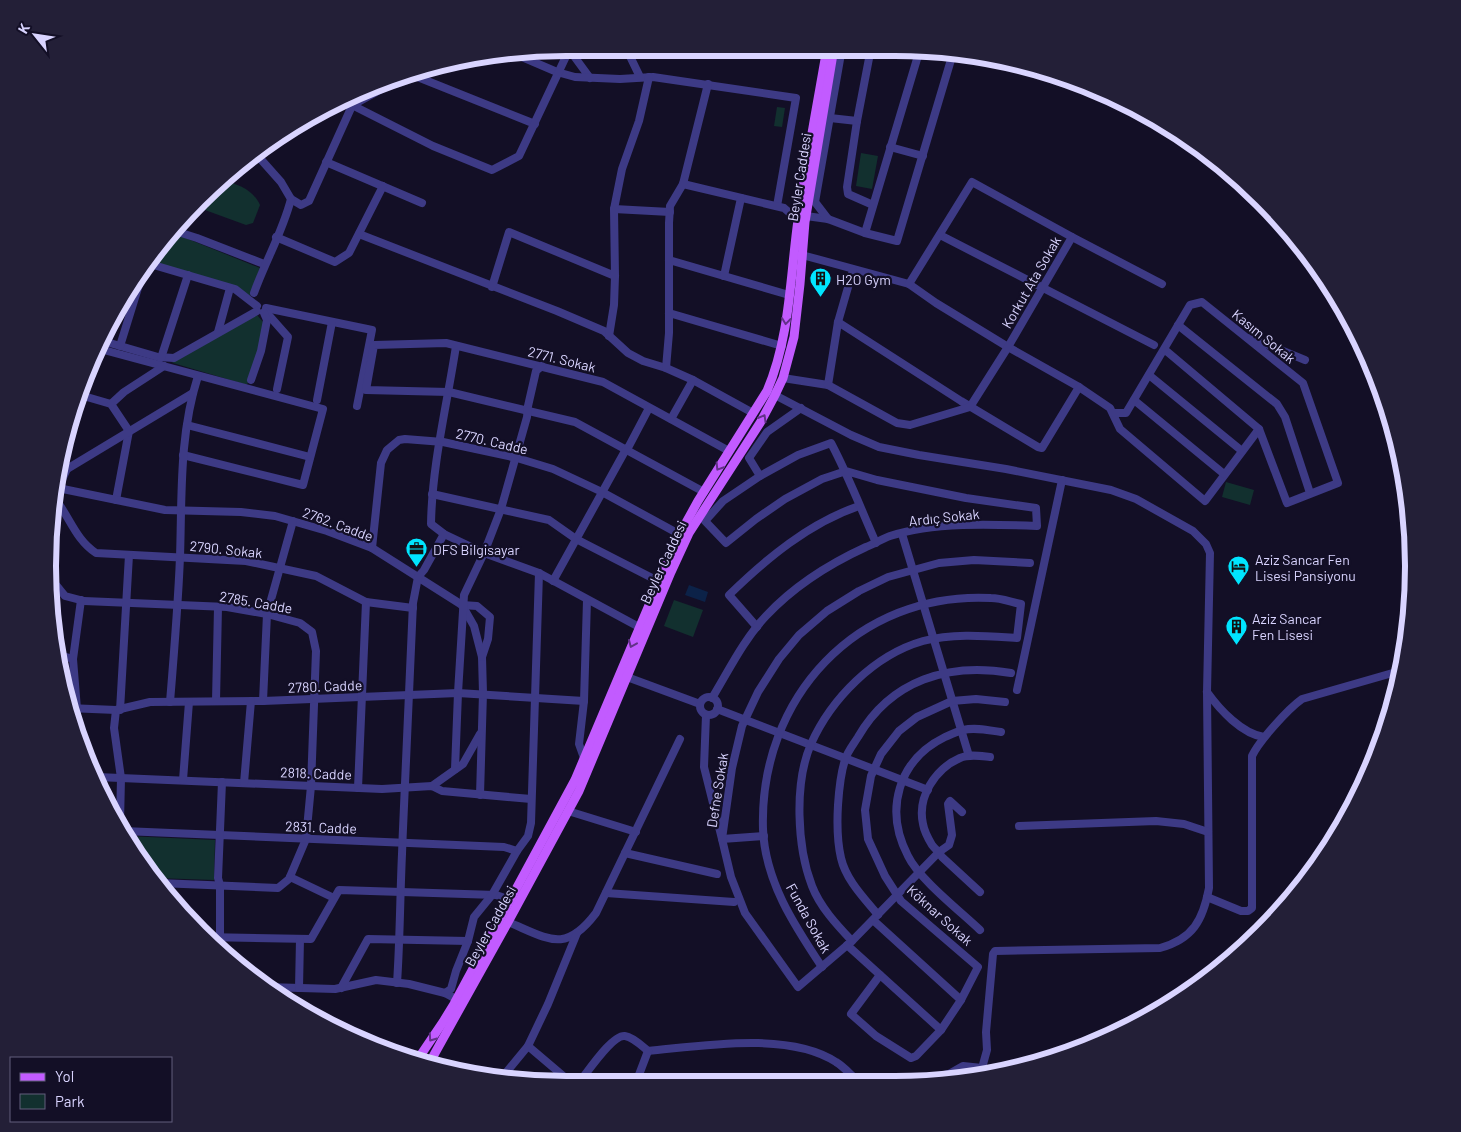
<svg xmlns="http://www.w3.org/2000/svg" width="1461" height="1132" font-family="Barlow,sans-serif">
<rect width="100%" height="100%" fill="#130f26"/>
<g fill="#12302f">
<polygon points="777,107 785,108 782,127 774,126"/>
<polygon points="861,153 878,156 872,189 856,186"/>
<path d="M223 181C239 184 253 190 260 205L253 223 246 225 194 206 199 200Z"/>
<polygon points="173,234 183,237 260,268 250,296 152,261"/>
<polygon points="257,315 264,323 261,342 247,385 173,363 171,361"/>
<polygon points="1226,482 1254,490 1250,505 1222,497"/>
<polygon points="674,600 703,610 693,637 664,626"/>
<polygon points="127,836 215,840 214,880 155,878 135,854"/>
</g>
<polygon fill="#0c2248" points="689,585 708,592 705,602 685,595"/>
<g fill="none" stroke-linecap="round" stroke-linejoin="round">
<g stroke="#3d3a85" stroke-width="8">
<polyline points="568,48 590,78"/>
<polyline points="626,48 640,77"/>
<polyline points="871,48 857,121 847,187 848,194 873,205"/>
<polyline points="515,54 557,72 575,77 620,79 653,77 796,98 777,206"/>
<polyline points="410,74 535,124"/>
<polyline points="344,101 433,146 492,170 519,156 569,50"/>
<polyline points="351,106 403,77"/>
<polyline points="830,118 857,121"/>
<polyline points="890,147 923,156"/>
<polyline points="326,162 422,203"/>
<polyline points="683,184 784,208 798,220"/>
<polyline points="291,199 301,205 309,201 356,97"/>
<polyline points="614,209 670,212"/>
<polyline points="806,216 828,219 865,233 897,241 953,53"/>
<polyline points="828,219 815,202 842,48"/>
<polyline points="175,231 197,238 264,264"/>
<polyline points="865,233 920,49"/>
<polyline points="359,234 557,311 604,331 628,353 643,361 666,368 693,380 753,413"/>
<polyline points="940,235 1154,345"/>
<polyline points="276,237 335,262 349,253 383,186"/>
<polyline points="1072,237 1162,284"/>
<polyline points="802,255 909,284 936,303 1008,347 1079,387 1110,408 1120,429 1205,501 1259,429"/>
<polyline points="669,260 789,295"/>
<polyline points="150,264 235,289 257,306"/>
<polyline points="724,276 741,198"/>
<polyline points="492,287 509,232 615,276"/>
<path d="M254 293C265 262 283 231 291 199L281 182 257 155"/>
<polyline points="266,308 372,330 357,406"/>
<polyline points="265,311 288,337 277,389"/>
<polyline points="669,313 782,346"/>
<polyline points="838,322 961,401 1038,447 1042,448 1079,387"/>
<polyline points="1178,325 1277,404 1285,417 1310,493"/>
<polyline points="218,332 230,288"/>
<polyline points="609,336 614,305 615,276 614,209 622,169 639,121 649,77"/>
<polyline points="1248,338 1259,341 1305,360"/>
<polyline points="103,341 158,357 174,358 257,311"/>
<polyline points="120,346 142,275"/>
<path d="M456 346C447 405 432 464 431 524L444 534 484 553 539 573 639 627"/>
<polyline points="100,349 323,409 303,485 183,455"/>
<polyline points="161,358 188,275"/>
<polyline points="666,368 669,333 669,223 670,206 683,184 708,84"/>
<polyline points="1149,375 1242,451"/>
<polyline points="783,378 828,385 838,322 853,270"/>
<polyline points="251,380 261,351 267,320 264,313"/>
<polyline points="828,385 897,423 910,425 970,407 1008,347 1072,237 972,182 909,284"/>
<path d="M771 393 851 435 879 447 919 455 1006 469 1111 490 1136 499 1193 531 1206 544 1210 553 1207 692 1209 888C1203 920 1193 939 1160 948L995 951 993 954 986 1032 987 1050 982 1068"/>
<polyline points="80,395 111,404 129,431 116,500"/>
<polyline points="317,400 332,322"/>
<polyline points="1134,400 1224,474"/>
<polyline points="111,404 124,392 164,366"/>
<polyline points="1113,413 1126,413 1190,305 1202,302 1303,383 1338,483 1287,503 1259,429 1164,349"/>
<polyline points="671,419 693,380"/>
<polyline points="187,425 310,457"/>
<polyline points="62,459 67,469"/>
<polyline points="760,476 749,458 767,432 801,408"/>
<polyline points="58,488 165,510 241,512 275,516 327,531 372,548 462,605 474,626 482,657 483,693 480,795"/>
<polyline points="58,488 67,469 193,393"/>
<polyline points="704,492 575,422 449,392 366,390 374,345 446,343 603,382 729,451"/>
<polyline points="432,494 549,520 576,539 658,581"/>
<path d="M56 500C70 518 76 540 96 553L246 561 316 576 366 602 413 608"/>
<polyline points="902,534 969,756"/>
<polyline points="372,548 381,463 387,450 399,440 405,439 443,442 517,458 553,469 602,492 679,534"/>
<polyline points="48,575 65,596 84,601 227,607 267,614 300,623 312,632 316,651 311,786 306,839 289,879 278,888 159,883"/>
<polyline points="553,581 625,451 629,446 649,408"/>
<polyline points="462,605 477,606 490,617 488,639 482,657"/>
<path d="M757 627 729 595C766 559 809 523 859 506"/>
<polyline points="56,654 73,659"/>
<polyline points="627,677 700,704"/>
<polyline points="1017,690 1062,480"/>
<path d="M1207 692C1220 710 1242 734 1264 737"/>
<circle cx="709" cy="706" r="9"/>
<path d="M712 698C729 670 744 639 766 616 794 586 829 564 866 547 874 544 882 539 890 536 933 522 991 524 1037 526L1036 508 966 498 877 480 846 471 822 479 785 499 756 519 726 543 705 521 723 501 760 476 798 455 831 443C848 475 861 509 876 543"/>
<polyline points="216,701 218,607"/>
<polyline points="263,701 267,614 293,521"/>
<path d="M170 702C174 654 178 606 180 557 182 497 179 435 198 376"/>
<polyline points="68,708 116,710 150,702 263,701 458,693 584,701"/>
<polyline points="717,709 928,790"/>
<polyline points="116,710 114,728 121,778 120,823"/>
<polyline points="120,710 129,555"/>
<polyline points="706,715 704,767 722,839 764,836"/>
<polyline points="76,734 77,709 73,659 81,600"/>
<polyline points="584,758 579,744 584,701 587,600"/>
<polyline points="455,769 458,693 464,595 484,553 501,509 527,417 528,406 536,371 542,366"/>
<polyline points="97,777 382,789 432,786 442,791 531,799"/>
<polyline points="183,780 189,702"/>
<polyline points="244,783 251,701"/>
<polyline points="432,786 463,764 480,734"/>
<polyline points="358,788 366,602"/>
<polyline points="568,811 636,832"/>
<polyline points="962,812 950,801 948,804 952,835 949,845 939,852 852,941 798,987 745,913 731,877 722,839 732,768 742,726 758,692 779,659 799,635 827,611 859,591 888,577 939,563 974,560 1030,563"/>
<polyline points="1019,826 1156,821 1184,824 1208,832"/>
<polyline points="123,831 504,847 517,851"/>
<polyline points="625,853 717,874"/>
<polyline points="290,877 334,898"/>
<path d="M980 892 942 857C939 852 936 850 932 845 929 840 924 830 923 824 917 797 935 769 960 758 969 754 980 756 990 757"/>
<polyline points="606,893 734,902"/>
<path d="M1207 897 1241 911H1248L1252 908V756C1259 741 1288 709 1302 699L1403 670"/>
<path d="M878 915C864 898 846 880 841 858 837 841 837 822 838 805 839 790 840 775 845 760 847 752 853 745 858 737 891 680 949 662 1011 673"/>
<polyline points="873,920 961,1000"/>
<path d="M508 922C549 939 565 954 596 913L680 739"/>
<path d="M980 930C960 911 919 879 908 856 884 810 898 760 945 737 951 735 957 731 963 730 975 727 988 730 1001 732"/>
<polyline points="204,937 311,939 339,890 496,895 511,900"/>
<polyline points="847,945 941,1030 961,1000 978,967 901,901 885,876 868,839 865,810 871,776 881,754 899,731 917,717 952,701 976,699 1005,702"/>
<polyline points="220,950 220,885 218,878 222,782"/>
<path d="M822 967C794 925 765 881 763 829 759 698 857 591 991 598 1001 598 1011 602 1021 604L1017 638C986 636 953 633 923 641 874 655 831 699 811 744 794 783 797 847 812 886 820 907 837 925 852 941"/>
<polyline points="880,975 851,1014 876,1036 911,1058 916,1056 941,1030"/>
<path d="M397 983C400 940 400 897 402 854 405 770 410 686 413 603L418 577 424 570 444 534"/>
<polyline points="266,987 335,989 376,980 409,984 445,993 456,999"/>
<polyline points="299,988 300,939"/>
<polyline points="341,988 368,939 468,941"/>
<polyline points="445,993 451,989 456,971 468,941 474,917 492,895 517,851 528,836 531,823 539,573"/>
<polyline points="528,1046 568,1080"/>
<path d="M648 1051C702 1046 789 1031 836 1062 844 1067 850 1074 857 1080"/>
<polyline points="500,1080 528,1046 548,1004 577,933"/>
<path d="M581 1080C589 1070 613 1034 625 1036 633 1037 642 1046 648 1051"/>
<polyline points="637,1080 648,1051"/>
<polyline points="922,1080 949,1074 963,1066 982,1068 995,1073"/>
</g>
<g stroke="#c25bff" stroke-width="9">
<path d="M418 1059 443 1022 454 1004 575 780 677 539 698 501 767 391C790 337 790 278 798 220 806 163 817 106 827 48"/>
<polyline points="430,1062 508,922 579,791 671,572 689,533 760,423 775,395 783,378 794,337 800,284 805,222 834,48"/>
</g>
</g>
<defs><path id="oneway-chevron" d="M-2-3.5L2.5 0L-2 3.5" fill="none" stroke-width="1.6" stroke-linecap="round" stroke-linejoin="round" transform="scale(1.25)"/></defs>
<g stroke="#623188">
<use href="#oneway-chevron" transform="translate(786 321) rotate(97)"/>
<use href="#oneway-chevron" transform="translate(763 418) rotate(-60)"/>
<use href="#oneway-chevron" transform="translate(719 467) rotate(122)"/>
<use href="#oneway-chevron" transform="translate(632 644) rotate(113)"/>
<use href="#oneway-chevron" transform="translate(432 1038) rotate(125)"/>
</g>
<defs>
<symbol id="building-pin" viewBox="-11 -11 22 30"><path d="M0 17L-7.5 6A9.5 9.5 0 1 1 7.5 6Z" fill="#00e5ff" stroke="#130f26"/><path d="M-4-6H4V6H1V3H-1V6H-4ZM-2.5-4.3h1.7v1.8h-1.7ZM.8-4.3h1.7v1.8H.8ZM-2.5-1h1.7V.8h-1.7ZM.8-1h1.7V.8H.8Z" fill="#111"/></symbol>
<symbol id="office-pin" viewBox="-11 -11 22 30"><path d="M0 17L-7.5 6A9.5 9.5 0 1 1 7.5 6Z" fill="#00e5ff" stroke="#130f26"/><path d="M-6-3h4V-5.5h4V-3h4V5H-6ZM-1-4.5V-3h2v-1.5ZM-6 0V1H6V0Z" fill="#111"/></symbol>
<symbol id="hotel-pin" viewBox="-11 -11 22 30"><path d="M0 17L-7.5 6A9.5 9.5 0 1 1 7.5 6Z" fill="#00e5ff" stroke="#130f26"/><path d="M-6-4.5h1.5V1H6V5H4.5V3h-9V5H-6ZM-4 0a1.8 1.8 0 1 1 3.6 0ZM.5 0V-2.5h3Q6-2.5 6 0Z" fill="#111"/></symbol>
</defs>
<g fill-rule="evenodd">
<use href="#building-pin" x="808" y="266" width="25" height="34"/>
<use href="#office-pin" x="404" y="536" width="25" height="34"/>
<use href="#hotel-pin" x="1226" y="554" width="25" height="34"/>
<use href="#building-pin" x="1224" y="614" width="25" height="34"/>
</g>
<g text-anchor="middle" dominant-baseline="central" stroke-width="4.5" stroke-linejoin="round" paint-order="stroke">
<g font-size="14" fill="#d9d4ff" stroke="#130f26">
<text transform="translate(799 177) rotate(-81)">Beyler Caddesi</text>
<text transform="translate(1031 282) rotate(-60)">Korkut Ata Sokak</text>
<text transform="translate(1264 336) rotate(39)">Kasım Sokak</text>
<text transform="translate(562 359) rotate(14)">2771. Sokak</text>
<text transform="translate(492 441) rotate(13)">2770. Cadde</text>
<text transform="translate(944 517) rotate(-6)">Ardıç Sokak</text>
<text transform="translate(338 524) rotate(20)">2762. Cadde</text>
<text transform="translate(226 549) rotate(6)">2790. Sokak</text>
<text transform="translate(663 562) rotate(-65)">Beyler Caddesi</text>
<text transform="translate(256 602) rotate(10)">2785. Cadde</text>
<text transform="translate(325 686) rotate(-2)">2780. Cadde</text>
<text transform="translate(316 773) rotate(2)">2818. Cadde</text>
<text transform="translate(717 790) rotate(-81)">Defne Sokak</text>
<text transform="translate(321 827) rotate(2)">2831. Cadde</text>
<text transform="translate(940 915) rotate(42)">Köknar Sokak</text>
<text transform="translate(809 918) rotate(61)">Funda Sokak</text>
<text transform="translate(490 926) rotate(-61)">Beyler Caddesi</text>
</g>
<g font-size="14" fill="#d9d4ff" stroke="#130f26" text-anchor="start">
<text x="836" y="279">H2O Gym</text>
<text x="433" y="549">DFS Bilgisayar</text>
<text x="1255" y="559">Aziz Sancar Fen<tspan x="1255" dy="16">Lisesi Pansiyonu</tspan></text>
<text x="1252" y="618">Aziz Sancar<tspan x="1252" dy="16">Fen Lisesi</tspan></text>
</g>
</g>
<path d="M0 0H1461V1132H0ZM566 56H895A510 510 0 0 1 1405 566V566A510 510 0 0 1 895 1076H566A510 510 0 0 1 56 566V566A510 510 0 0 1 566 56Z" fill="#231f37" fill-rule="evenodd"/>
<path fill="none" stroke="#d9d4ff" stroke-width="6" d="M566 56H895A510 510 0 0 1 1405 566V566A510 510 0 0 1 895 1076H566A510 510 0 0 1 56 566V566A510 510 0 0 1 566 56Z"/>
<rect x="10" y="1057" width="162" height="65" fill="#130f26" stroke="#625e7d"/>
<rect x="20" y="1073" width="25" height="8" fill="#c25bff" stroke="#625e7d"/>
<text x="55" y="1082" font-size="15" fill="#d9d4ff">Yol</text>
<rect x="20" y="1094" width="25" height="15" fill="#12302f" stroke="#625e7d"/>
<text x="55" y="1107" font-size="15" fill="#d9d4ff">Park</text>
<g transform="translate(35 35) rotate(300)" stroke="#130f26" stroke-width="4" paint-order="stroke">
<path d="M0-4L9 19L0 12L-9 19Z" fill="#d9d4ff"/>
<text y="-8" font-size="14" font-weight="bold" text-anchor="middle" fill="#d9d4ff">K</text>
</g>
</svg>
